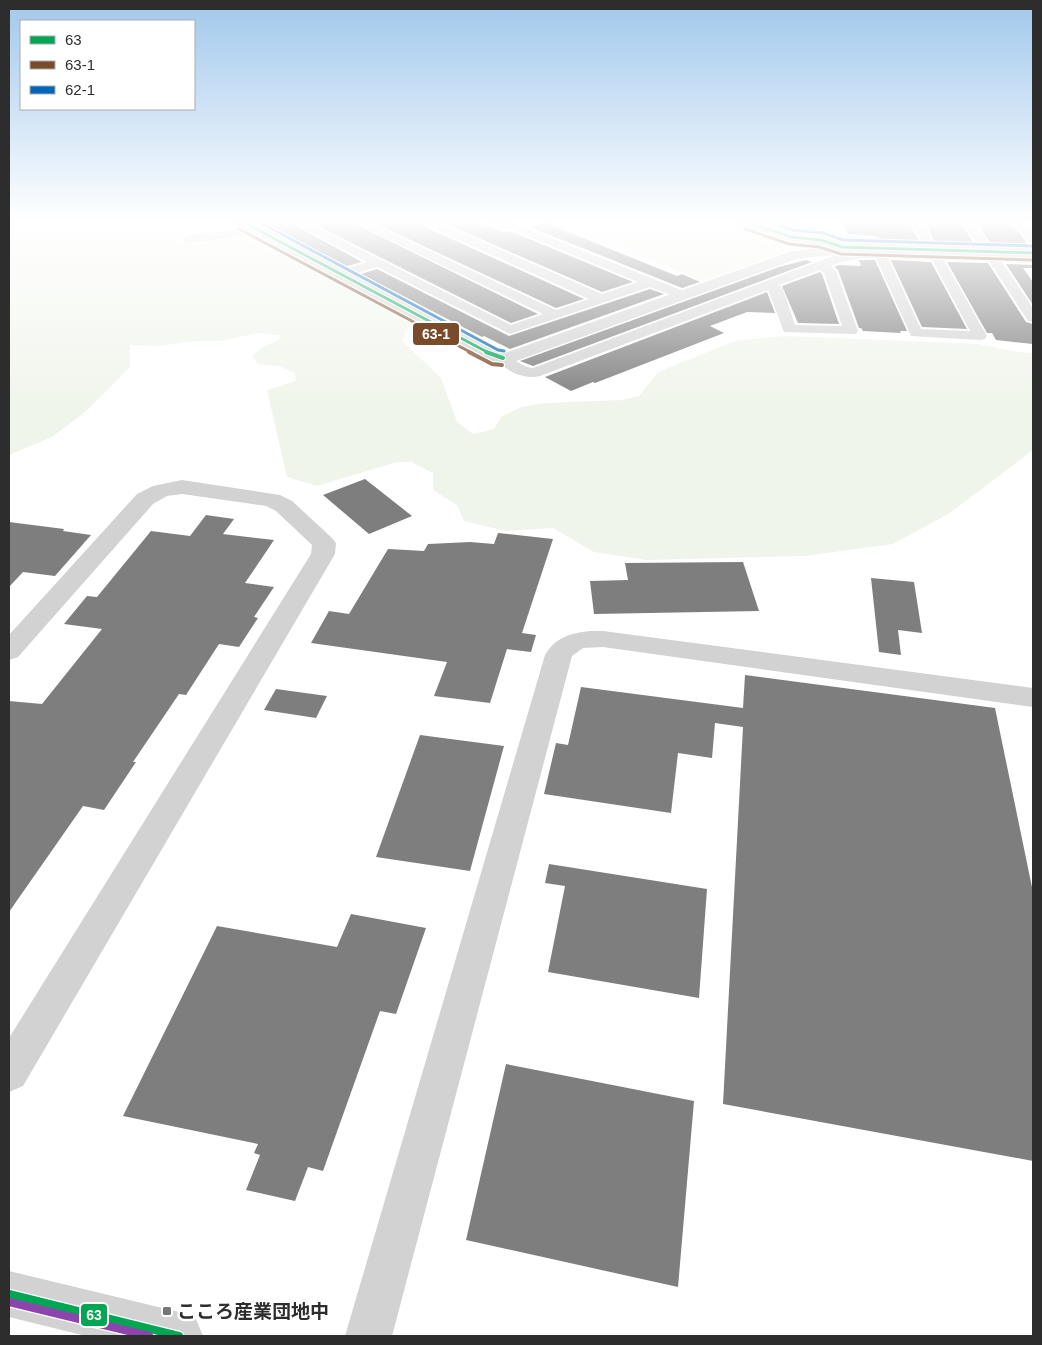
<svg xmlns="http://www.w3.org/2000/svg" width="1042" height="1345" font-family="Helvetica,'Noto Sans JP',sans-serif">
<rect width="100%" height="100%" fill="#fff"/>
<g fill="#f0f5eb">
<polygon points="9,222 214,222 179,237 183,242 257,236 412,320 402,341 441,378 457,422 473,434 494,429 502,416 522,407 544,403 622,400 639,396 658,372 735,341 784,336 979,344 1018,352 1033,353 1033,450 950,513 893,544 804,556 647,560 594,552 553,528 506,531 464,521 457,505 433,490 433,473 411,462 397,462 317,486 287,477 267,390 296,381 295,373 279,366 258,364 252,357 261,348 279,340 280,335 259,333 220,341 194,341 158,346 130,345 130,367 84,413 52,437 9,455"/>
<polygon points="552,222 733,222 785,240 781,243 782,247 787,251 703,281"/>
</g>
<g fill="#7e7e7e">
<polygon points="261,222 289,222 362,262 347,266"/>
<polygon points="310,222 351,222 538,314 511,323"/>
<polygon points="372,222 420,222 423,226 584,299 556,308"/>
<polygon points="442,222 477,222 503,232 508,231 515,233 633,282 602,292"/>
<polygon points="842,222 909,222 920,243 885,242 875,236 848,234"/>
<polygon points="925,222 960,222 975,245 936,244"/>
<polygon points="976,222 1011,222 1028,244 1033,246 992,245"/>
<polygon points="546,223 677,276 682,274 700,282 682,288 530,227"/>
<polygon points="806,260 812,262 533,366 520,361 779,267"/>
<polygon points="859,260 875,260 907,331 900,331 901,333 863,331 861,328 859,328 838,270 834,267 839,265 861,266"/>
<polygon points="891,260 931,262 967,329 922,327"/>
<polygon points="947,262 988,263 1026,322 1033,324 1033,344 996,340 992,333 987,333"/>
<polygon points="1006,264 1033,265 1033,268 1023,268 1033,282 1033,305"/>
<polygon points="377,269 509,336 650,289 664,294 510,349 484,336 482,337 361,274"/>
<polygon points="820,272 822,274 839,324 798,323 782,286"/>
<polygon points="767,292 775,313 747,312 710,326 724,333 595,383 593,382 571,391 545,377"/>
<polygon points="365,479 412,516 369,534 323,495"/>
<polygon points="206,515 234,519 223,534 274,540 245,583 274,587 254,617 258,618 239,647 219,644 186,695 179,694 133,762 136,762 104,810 83,806 9,912 9,701 42,704 102,629 64,624 87,596 97,597 151,531 190,536"/>
<polygon points="9,522 64,529 63,531 91,535 55,576 23,572 9,587"/>
<polygon points="498,533 553,539 522,633 536,635 531,652 507,649 490,703 434,696 447,662 311,643 329,611 349,614 388,549 424,551 428,544 470,542 494,544"/>
<polygon points="743,562 759,611 594,614 590,581 628,580 625,563"/>
<polygon points="871,578 914,582 922,633 898,630 901,655 879,652"/>
<polygon points="745,675 995,708 1033,892 1033,1161 723,1104 743,727 715,723 712,758 678,753 671,813 544,794 556,743 568,745 581,687 743,708"/>
<polygon points="276,689 327,696 316,718 264,710"/>
<polygon points="420,735 504,746 470,871 376,857"/>
<polygon points="549,864 707,889 699,998 548,972 565,886 545,883"/>
<polygon points="351,914 426,928 396,1014 380,1011 323,1171 308,1167 295,1201 246,1190 260,1155 254,1153 258,1144 123,1116 217,926 337,947"/>
<polygon points="506,1064 694,1101 678,1287 466,1240"/>
</g>
<g fill="none" stroke-linecap="round" stroke-linejoin="round">
<g fill="#d2d2d2" fill-rule="evenodd">
<polygon points="291,222 306,222 511,325 543,314 353,222 368,222 556,310 589,299 424,224 422,222 437,222 602,294 638,282 516,231 492,224 490,222 508,222 524,227 686,292 688,295 681,299 650,287 510,334 377,267 342,278 337,277 336,274 337,271 367,262"/>
<path d="M784 222C811 221 831 235 857 237 865 238 877 236 883 242 871 255 803 230 786 224Z"/>
<polygon points="911,222 923,222 934,244 932,247 924,247"/>
<polygon points="962,222 974,222 990,245 988,248 980,248"/>
<polygon points="1013,222 1025,222 1033,232 1033,244 1029,243"/>
<polygon points="261,227 267,231 265,233 188,243 182,239 188,235"/>
<path d="M866 250 1033 255V263L1002 262 1033 308V322L1028 321 989 261 944 260 987 336 985 339 980 340 911 336 876 258C859 257 846 260 831 266L836 271 858 331 856 334 784 332 768 290 540 376C524 380 505 371 496 358L498 355C510 352 519 367 533 368L841 253ZM888 258 932 260 970 331 921 329ZM820 270 824 273 842 326 795 325 783 289 779 285Z"/>
</g>
<g fill="#d2d2d2" fill-rule="evenodd">
<polygon points="236,222 254,222 499,352 508,352 789,252 828,247 786,240 742,225 740,222 761,222 793,233 821,236 843,243 1033,248 1033,257 845,252 834,255 796,259 516,361 510,362 490,361 238,225"/>
<polygon points="182,480 280,495 292,501 332,538 336,543 335,554 23,1086 9,1092 9,1038 311,554 312,545 276,511 266,506 182,494 167,496 153,504 18,657 9,660 9,635 137,494 153,486"/>
<path d="M590 631H603L1033 688V707L603 647 583 648 572 656 392 1336H345L545 655C555 638 570 633 590 631Z"/>
<polygon points="9,1271 179,1312 196,1319 203,1336 86,1336 9,1317"/>
</g>
<defs>
<g id="bus-1-far2">
<polyline points="243,222 489,353"/>
<polyline points="747,222 791,237 821,240 842,247 1033,253"/>
</g>
<polyline id="bus-1-far1" points="486,352 503,358"/>
<polyline id="bus-1" points="9,1294 179,1336"/>
<g id="bus-2-far1">
<polyline points="239,229 472,353"/>
<polyline points="745,229 789,244 819,247 841,254 1033,260"/>
</g>
<polyline id="bus-2" points="469,352 492,364 502,365"/>
<g id="bus-3">
<polyline points="259,222 498,350 504,351"/>
<polyline points="770,222 793,230 823,233 843,240 1033,246"/>
</g>
<polyline id="bus-4" points="9,1302 149,1336"/>
</defs>
<use href="#bus-1-far2" stroke="#fff" stroke-width="5"/>
<use href="#bus-1-far1" stroke="#fff" stroke-width="6"/>
<use href="#bus-1" stroke="#fff" stroke-width="11"/>
<use href="#bus-2-far1" stroke="#fff" stroke-width="5"/>
<use href="#bus-2" stroke="#fff" stroke-width="6"/>
<use href="#bus-3" stroke="#fff" stroke-width="5"/>
<use href="#bus-4" stroke="#fff" stroke-width="11"/>
<use href="#bus-1-far2" stroke="#00a651" stroke-width="3"/>
<use href="#bus-1-far1" stroke="#00a651" stroke-width="4"/>
<use href="#bus-1" stroke="#00a651" stroke-width="8"/>
<use href="#bus-2-far1" stroke="#7a4b2a" stroke-width="3"/>
<use href="#bus-2" stroke="#7a4b2a" stroke-width="4"/>
<use href="#bus-3" stroke="#0065bd" stroke-width="3"/>
<use href="#bus-4" stroke="#8e44ad" stroke-width="8"/>
</g>
<linearGradient id="sky" x2="0" y2="1"><stop stop-color="#a1c8ec"/><stop offset="0.54" stop-color="#fff"/><stop offset="1" stop-color="#fff" stop-opacity="0"/></linearGradient>
<rect width="1042" height="410" fill="url(#sky)"/>
<rect fill="#767676" stroke="#fff" stroke-width="2" x="162" y="1306" width="10" height="10" rx="2.5"/>
<g text-anchor="middle" dominant-baseline="central" stroke-width="5" stroke-linejoin="round" paint-order="stroke">
<g font-size="19" font-weight="bold" fill="#2d2d2d" stroke="#fff" text-anchor="start">
<text x="177" y="1311">こころ産業団地中</text>
</g>
</g>
<g stroke="#fff" stroke-width="2">
<rect x="412" y="322" width="48" height="24" rx="5" fill="#7a4b2a"/>
<rect x="80" y="1303" width="28" height="24" rx="5" fill="#00a651"/>
</g>
<g font-size="14" text-anchor="middle" font-weight="bold" fill="#fff">
<text x="436" y="339">63-1</text>
<text x="94" y="1320">63</text>
</g>
<rect width="1042" height="1345" fill="none" stroke="#2d2d2d" stroke-width="20"/>
<rect x="20" y="20" width="175" height="90" fill="#ffffff" stroke="#ababab"/>
<rect x="30" y="36" width="25" height="8" fill="#00a651" stroke="#ababab"/>
<text x="65" y="45" font-size="15" fill="#2d2d2d">63</text>
<rect x="30" y="61" width="25" height="8" fill="#7a4b2a" stroke="#ababab"/>
<text x="65" y="70" font-size="15" fill="#2d2d2d">63-1</text>
<rect x="30" y="86" width="25" height="8" fill="#0065bd" stroke="#ababab"/>
<text x="65" y="95" font-size="15" fill="#2d2d2d">62-1</text>
</svg>
